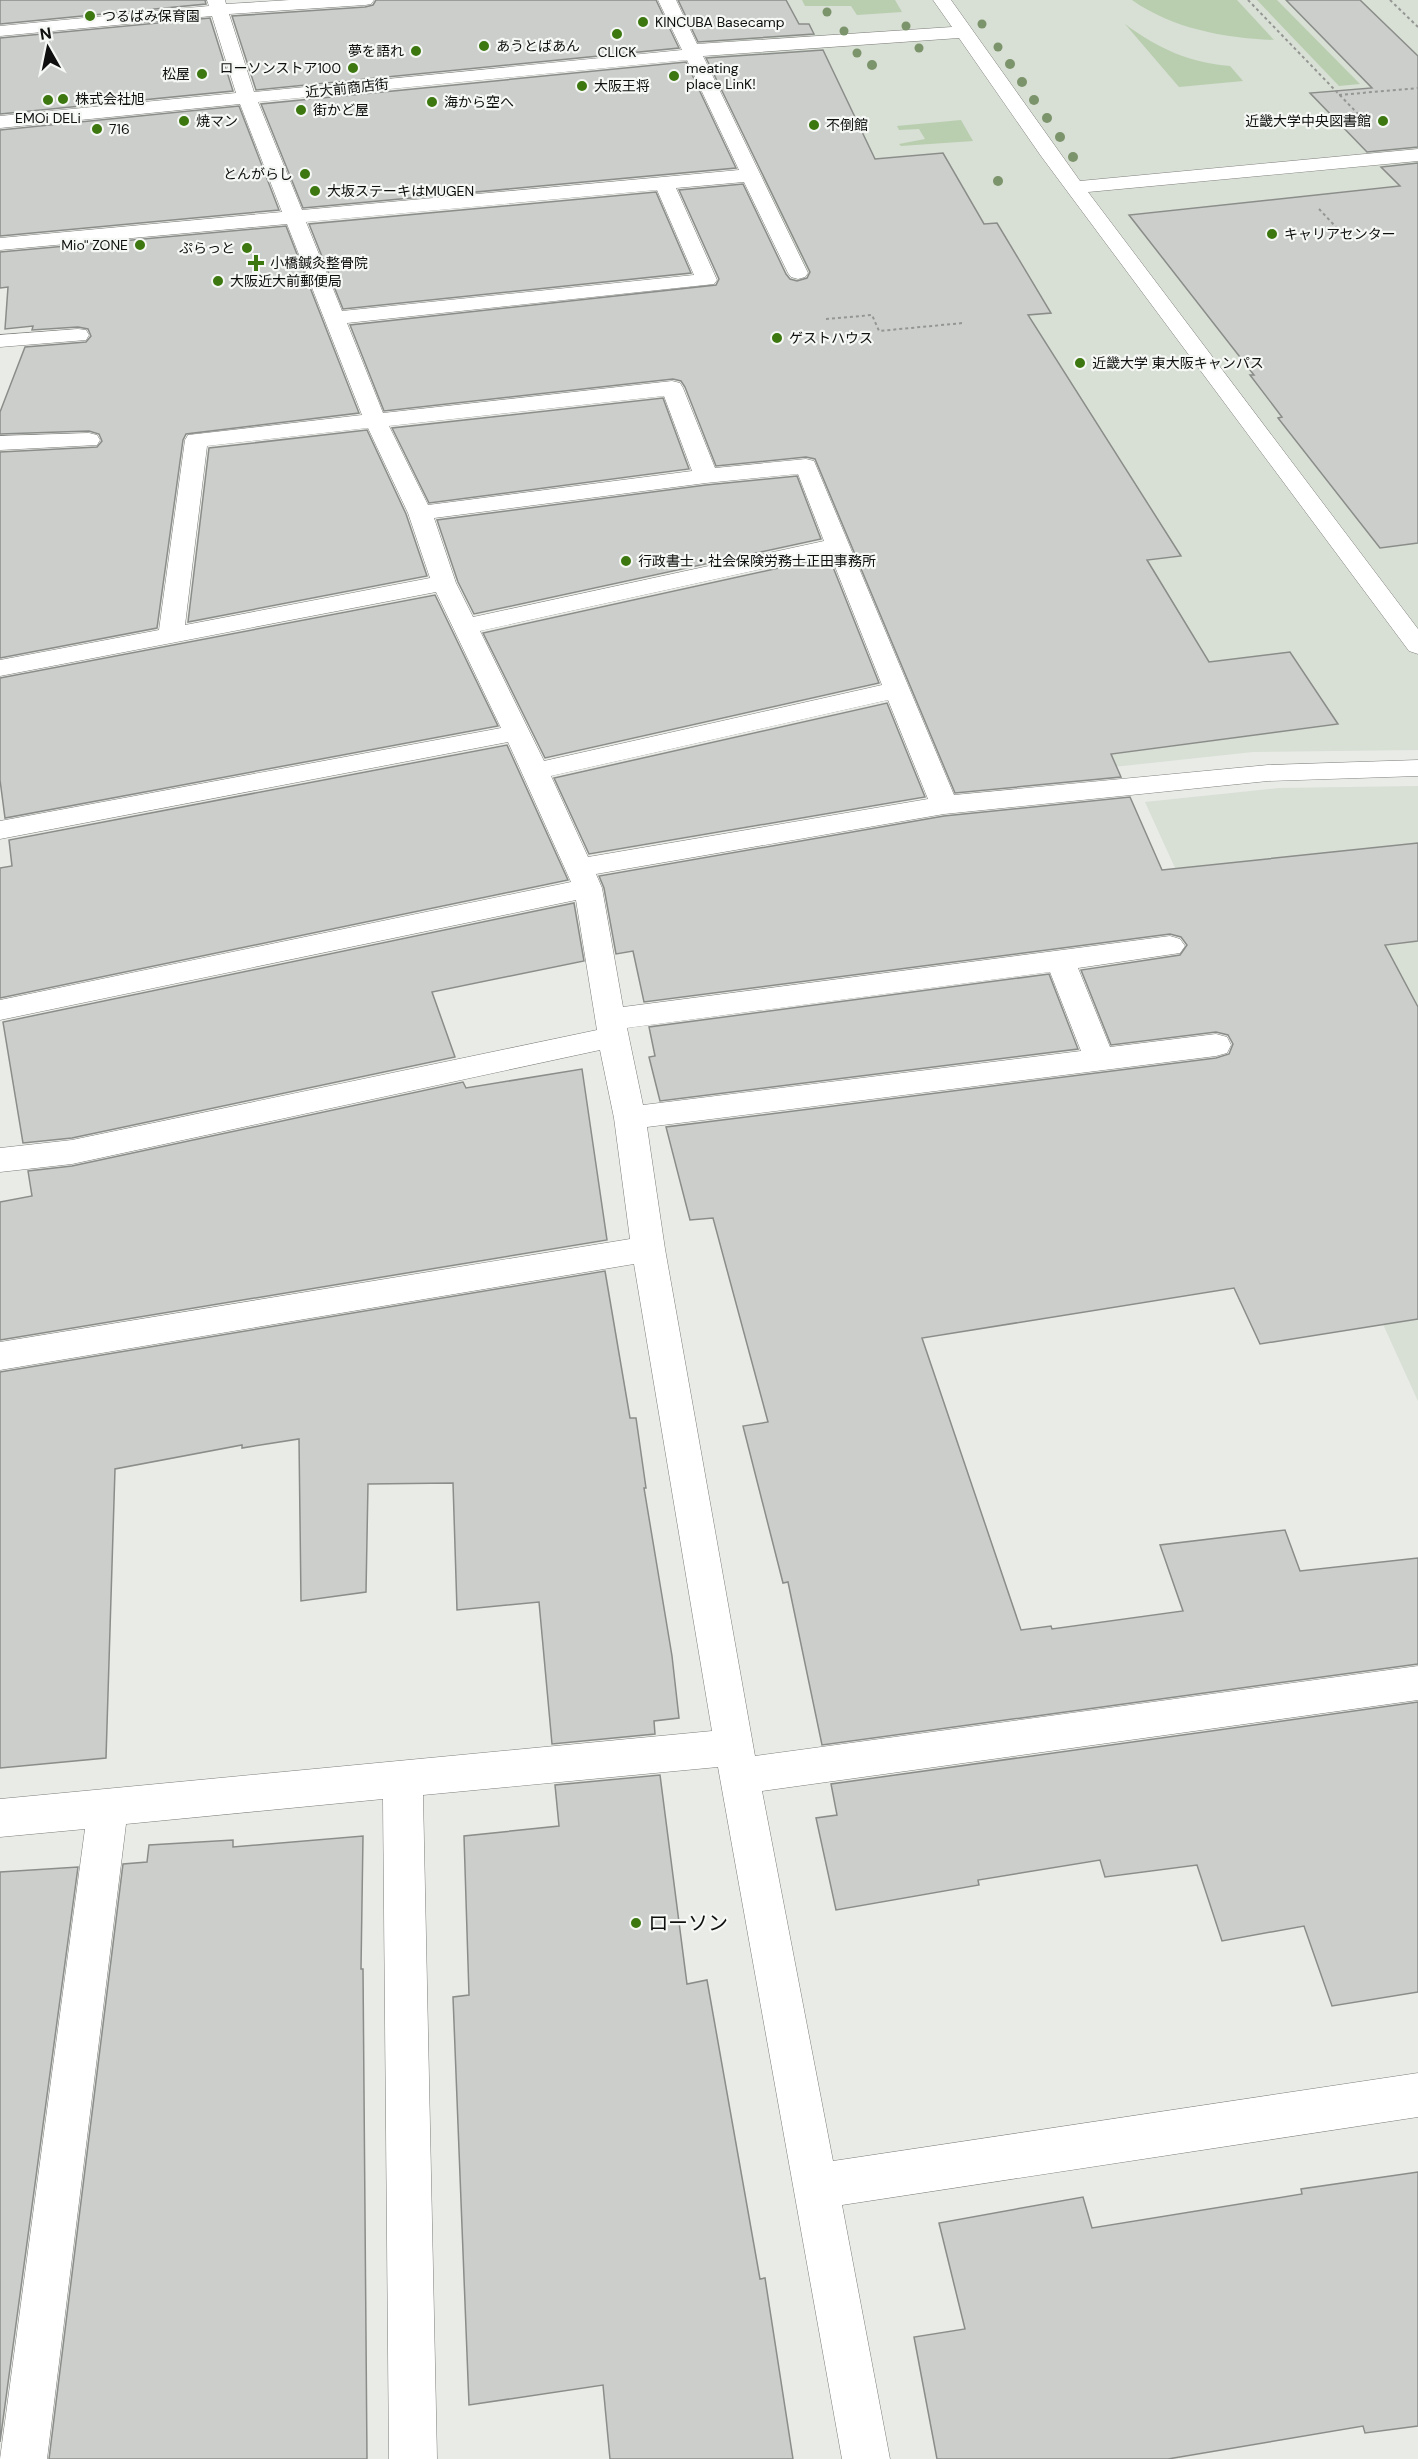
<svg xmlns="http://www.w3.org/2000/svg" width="1418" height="2459" font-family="'DM Sans','Noto Sans JP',sans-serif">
<rect width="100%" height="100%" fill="#e8ebe6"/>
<g fill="#d8dfd4">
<polygon points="684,0 1418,0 1418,750 1253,752 1066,772 881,387 675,290 807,277"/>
<polygon points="1418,786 1418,1401 1145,802 1279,788"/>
</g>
<g fill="#b8ceaf">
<polygon points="802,0 895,0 902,12 857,15 851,6 805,6"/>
<path d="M1132 0H1237L1274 40C1225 38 1173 29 1132 0Z"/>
<polygon points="1257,0 1277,0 1360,84 1339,86"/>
<path d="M1125 24C1157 48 1190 63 1230 66L1243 81 1179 87Z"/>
<polygon points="961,120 973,141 901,146 899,144 925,139 919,129 899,130 897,126"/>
</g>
<g fill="#cbceca" stroke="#8a8d89" stroke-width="1.5">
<polygon points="0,0 205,0 206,4 0,24"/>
<polygon points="376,0 656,0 679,48 256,90 232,16 365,7 373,5"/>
<polygon points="678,0 786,0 799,24 809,24 814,34 698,42"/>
<polygon points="1286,0 1360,0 1418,56 1418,147 1367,152 1310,93 1372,88"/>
<polygon points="210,18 233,91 0,114 0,38"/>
<polygon points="823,50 875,159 943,153 984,224 997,223 1051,313 1028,315 1181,556 1147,560 1209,662 1290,652 1338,724 1111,754 1121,777 955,793 815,459 806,457 716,466 685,387 681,381 673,379 384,411 350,325 716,285 719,279 679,190 743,184 786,274 790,279 797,281 807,278 810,272 706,58"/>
<polygon points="686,62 736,168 303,208 261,104"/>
<polygon points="239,106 279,210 0,236 0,130"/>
<polygon points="1418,163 1418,543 1380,548 1278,418 1282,417 1250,375 1254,375 1129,215 1400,186 1381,167"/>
<polygon points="656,192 691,273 343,309 309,224"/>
<polygon points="286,226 359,413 186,434 183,440 157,628 0,658 0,452 97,447 102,441 99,434 89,431 0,434 0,412 25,347 86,342 91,336 88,329 78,327 32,330 33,326 5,329 8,287 0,288 0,252"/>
<polygon points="663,398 689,469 429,503 392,428"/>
<polygon points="367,430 406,514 427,576 188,622 209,448"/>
<polygon points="797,476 821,539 474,614 458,582 437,520 706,485"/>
<polygon points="829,557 879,683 545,758 483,633"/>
<polygon points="435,595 498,726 5,818 0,780 0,678"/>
<polygon points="887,703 925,797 589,854 554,778"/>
<polygon points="507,745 568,880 0,998 0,868 12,866 9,840"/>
<polygon points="1130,797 1162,870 1418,843 1418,941 1385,945 1418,1007 1418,1319 1260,1344 1234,1288 922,1338 1021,1630 1051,1626 1052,1629 1183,1611 1160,1545 1285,1530 1300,1571 1418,1558 1418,1664 822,1745 788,1582 783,1583 743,1426 768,1422 713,1218 690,1220 666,1127 1216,1058 1229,1054 1233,1044 1228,1035 1216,1032 1111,1045 1081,970 1180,955 1187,945 1181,937 1170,934 644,1002 633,951 616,954 604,888 599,876 944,816"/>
<polygon points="574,903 584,961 432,992 455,1057 72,1138 23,1143 3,1022"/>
<polygon points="1049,974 1078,1049 660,1101 649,1057 655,1056 649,1027"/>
<polygon points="582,1069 607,1240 0,1340 0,1202 32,1196 28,1171 72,1166 463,1082 466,1088"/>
<polygon points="605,1271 630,1418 636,1418 646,1488 644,1488 672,1656 679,1718 654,1721 655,1734 552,1744 539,1602 457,1610 453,1483 368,1484 366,1592 301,1601 299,1439 242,1448 242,1445 115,1469 106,1758 0,1768 0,1372"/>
<polygon points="1418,1702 1418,1992 1332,2006 1304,1926 1222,1941 1197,1865 1105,1877 1100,1860 978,1880 979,1885 836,1910 816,1818 837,1815 831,1784"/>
<polygon points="660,1775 687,1984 707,1980 760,2279 765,2278 793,2459 610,2459 603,2385 469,2405 453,1997 469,1995 464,1836 559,1826 555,1785"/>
<polygon points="363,1836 361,1969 363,1969 367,2459 49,2459 123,1864 147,1862 149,1845 233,1840 233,1847"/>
<polygon points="78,1867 0,2442 0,1872"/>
<polygon points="1418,2172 1418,2426 1365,2433 1363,2426 1168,2459 937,2459 914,2337 965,2329 939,2223 1083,2197 1092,2228 1302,2194 1301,2189"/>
</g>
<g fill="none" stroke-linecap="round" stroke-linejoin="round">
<defs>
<g id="minor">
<path d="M207 0H225L226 4 290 0H374L371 4 365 5 229 14 254 92 682 50 658 0H676L697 44 952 27 933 0H951L1080 181 1418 149V161L1088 192 1418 629V654L1409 651 1041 156 959 38 703 56 808 273 805 277 798 279 791 277 788 273 744 182 676 188 717 280 714 284 347 323 383 413 672 381 680 383 683 388 715 468 806 459 814 461 954 795 1268 765 1418 760V776L1268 781 944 814 596 874 602 888 623 1007 1170 936 1180 939 1185 946 1180 953 1078 968 1110 1047 1216 1034 1227 1037 1231 1045 1227 1053 1216 1056 647 1127 665 1249 755 1756 1418 1666V1700L762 1791 833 2161 1418 2073V2117L842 2205 890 2459H842L718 1767 423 1795 437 2459H389L383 1799 126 1824 47 2459H0L85 1829 0 1837V1799L712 1731 634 1264 0 1370V1342L630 1239 614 1118 600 1050 72 1164 0 1172V1148L72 1140 597 1030 576 900 0 1020V1000L571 882 508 742 0 839V821L501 728 436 592 0 676V660L159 630 185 440 188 435 362 415 287 224 0 250V238L282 212 240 104 0 128V116L236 93 212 16 0 36V26L209 6ZM687 60 739 170 302 210 258 102ZM657 190 694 275 342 311 306 222ZM664 396 692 471 428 505 389 426ZM368 428 408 513 430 578 185 625 207 446ZM798 474 824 541 473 617 456 583 434 518 706 483ZM830 554 882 685 544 761 480 631ZM888 700 928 799 588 857 551 776ZM1050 972 1081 1051 643 1105 627 1028Z"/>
<polygon points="78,329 86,330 89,335 86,340 0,347 0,335"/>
<polygon points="89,433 97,435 100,440 97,445 0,450 0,436"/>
</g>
</defs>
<use href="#minor" stroke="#7d7f7b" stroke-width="1"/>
<g stroke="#949693" stroke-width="2" stroke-dasharray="3 3" stroke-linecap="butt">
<polyline points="1248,0 1360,116"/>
<polyline points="1390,0 1418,27"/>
<polyline points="1339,95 1418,88"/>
<polyline points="1319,209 1336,227"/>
<polyline points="826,319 872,315 879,331 963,323"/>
</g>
<use href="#minor" fill="#fff" fill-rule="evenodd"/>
</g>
<g fill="#7c946b">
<circle cx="827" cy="12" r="4.5"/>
<circle cx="982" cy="24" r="4.5"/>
<circle cx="906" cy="26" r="4.5"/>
<circle cx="844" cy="31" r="4.5"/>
<circle cx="998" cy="47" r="4.5"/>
<circle cx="919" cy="48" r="4.5"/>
<circle cx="857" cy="53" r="4.5"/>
<circle cx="1010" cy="64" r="5"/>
<circle cx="872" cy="65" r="5"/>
<circle cx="1022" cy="82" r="5"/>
<circle cx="1034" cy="100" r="5"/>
<circle cx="1047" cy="118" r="5"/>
<circle cx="1060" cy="137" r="5"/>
<circle cx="1073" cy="157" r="5"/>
<circle cx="998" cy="181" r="5"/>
</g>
<g fill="#3c770f" stroke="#f5f8f4" stroke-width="2">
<circle cx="90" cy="16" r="6"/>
<circle cx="643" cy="22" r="6"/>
<circle cx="617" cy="34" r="6"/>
<circle cx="484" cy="46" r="6"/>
<circle cx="416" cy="51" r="6"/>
<circle cx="353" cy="68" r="6"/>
<circle cx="202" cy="74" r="6"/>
<circle cx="674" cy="76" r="6"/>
<circle cx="582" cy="86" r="6"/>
<circle cx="63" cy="99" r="6"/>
<circle cx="48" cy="100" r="6"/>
<circle cx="432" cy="102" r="6"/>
<circle cx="301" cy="110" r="6"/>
<circle cx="184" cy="121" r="6"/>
<circle cx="1383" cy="121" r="6"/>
<circle cx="814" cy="125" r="6"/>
<circle cx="97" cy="129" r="6"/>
<circle cx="305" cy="174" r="6"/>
<circle cx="315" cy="191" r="6"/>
<circle cx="1272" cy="234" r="6"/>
<circle cx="140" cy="245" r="6"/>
<circle cx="247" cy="248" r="6"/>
<path d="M253 254h6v6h6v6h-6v6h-6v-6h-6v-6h6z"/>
<circle cx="218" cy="281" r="6"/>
<circle cx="777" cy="338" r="6"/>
<circle cx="1080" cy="363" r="6"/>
<circle cx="626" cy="561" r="6"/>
<circle cx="636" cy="1923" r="6"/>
</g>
<g text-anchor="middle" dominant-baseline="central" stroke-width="4.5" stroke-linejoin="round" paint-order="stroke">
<g font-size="14" fill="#0e0f0e" stroke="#f5f8f4" text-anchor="start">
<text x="102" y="16">つるばみ保育園</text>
<text x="655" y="22">KINCUBA Basecamp</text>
<text x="496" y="46">あうとばあん</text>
<text x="404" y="51" text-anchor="end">夢を語れ</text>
<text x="617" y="52" text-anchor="middle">CLICK</text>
<text x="341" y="68" text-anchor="end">ローソンストア100</text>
<text x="686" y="68">meating<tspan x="686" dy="16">place LinK!</tspan></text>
<text x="190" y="74" text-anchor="end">松屋</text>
<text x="594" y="86">大阪王将</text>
<text x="75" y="99">株式会社旭</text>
<text x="444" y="102">海から空へ</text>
<text x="313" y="110">街かど屋</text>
<text x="48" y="118" text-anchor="middle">EMOi DELi</text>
<text x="196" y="121">焼マン</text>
<text x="1371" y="121" text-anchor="end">近畿大学中央図書館</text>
<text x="826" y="125">不倒館</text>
<text x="109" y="129">716</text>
<text x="293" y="174" text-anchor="end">とんがらし</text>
<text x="327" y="191">大坂ステーキはMUGEN</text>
<text x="1284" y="234">キャリアセンター</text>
<text x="128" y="245" text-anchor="end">Mio'' ZONE</text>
<text x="235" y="248" text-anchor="end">ぷらっと</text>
<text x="270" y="263">小橋鍼灸整骨院</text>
<text x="230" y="281">大阪近大前郵便局</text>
<text x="789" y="338">ゲストハウス</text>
<text x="1092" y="363">近畿大学 東大阪キャンパス</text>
<text x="638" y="561">行政書士・社会保険労務士正田事務所</text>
</g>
<g font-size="14" fill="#0e0f0e" stroke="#f5f8f4">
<text transform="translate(347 88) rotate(-6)">近大前商店街</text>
</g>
<g font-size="20" fill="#0e0f0e" stroke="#f5f8f4" text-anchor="start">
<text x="648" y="1923">ローソン</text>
</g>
</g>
<g transform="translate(48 48) rotate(351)" stroke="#f5f8f4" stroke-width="4.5" paint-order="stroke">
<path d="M0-4.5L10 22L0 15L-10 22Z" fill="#0e0f0e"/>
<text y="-9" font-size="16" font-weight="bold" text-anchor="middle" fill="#0e0f0e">N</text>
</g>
</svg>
